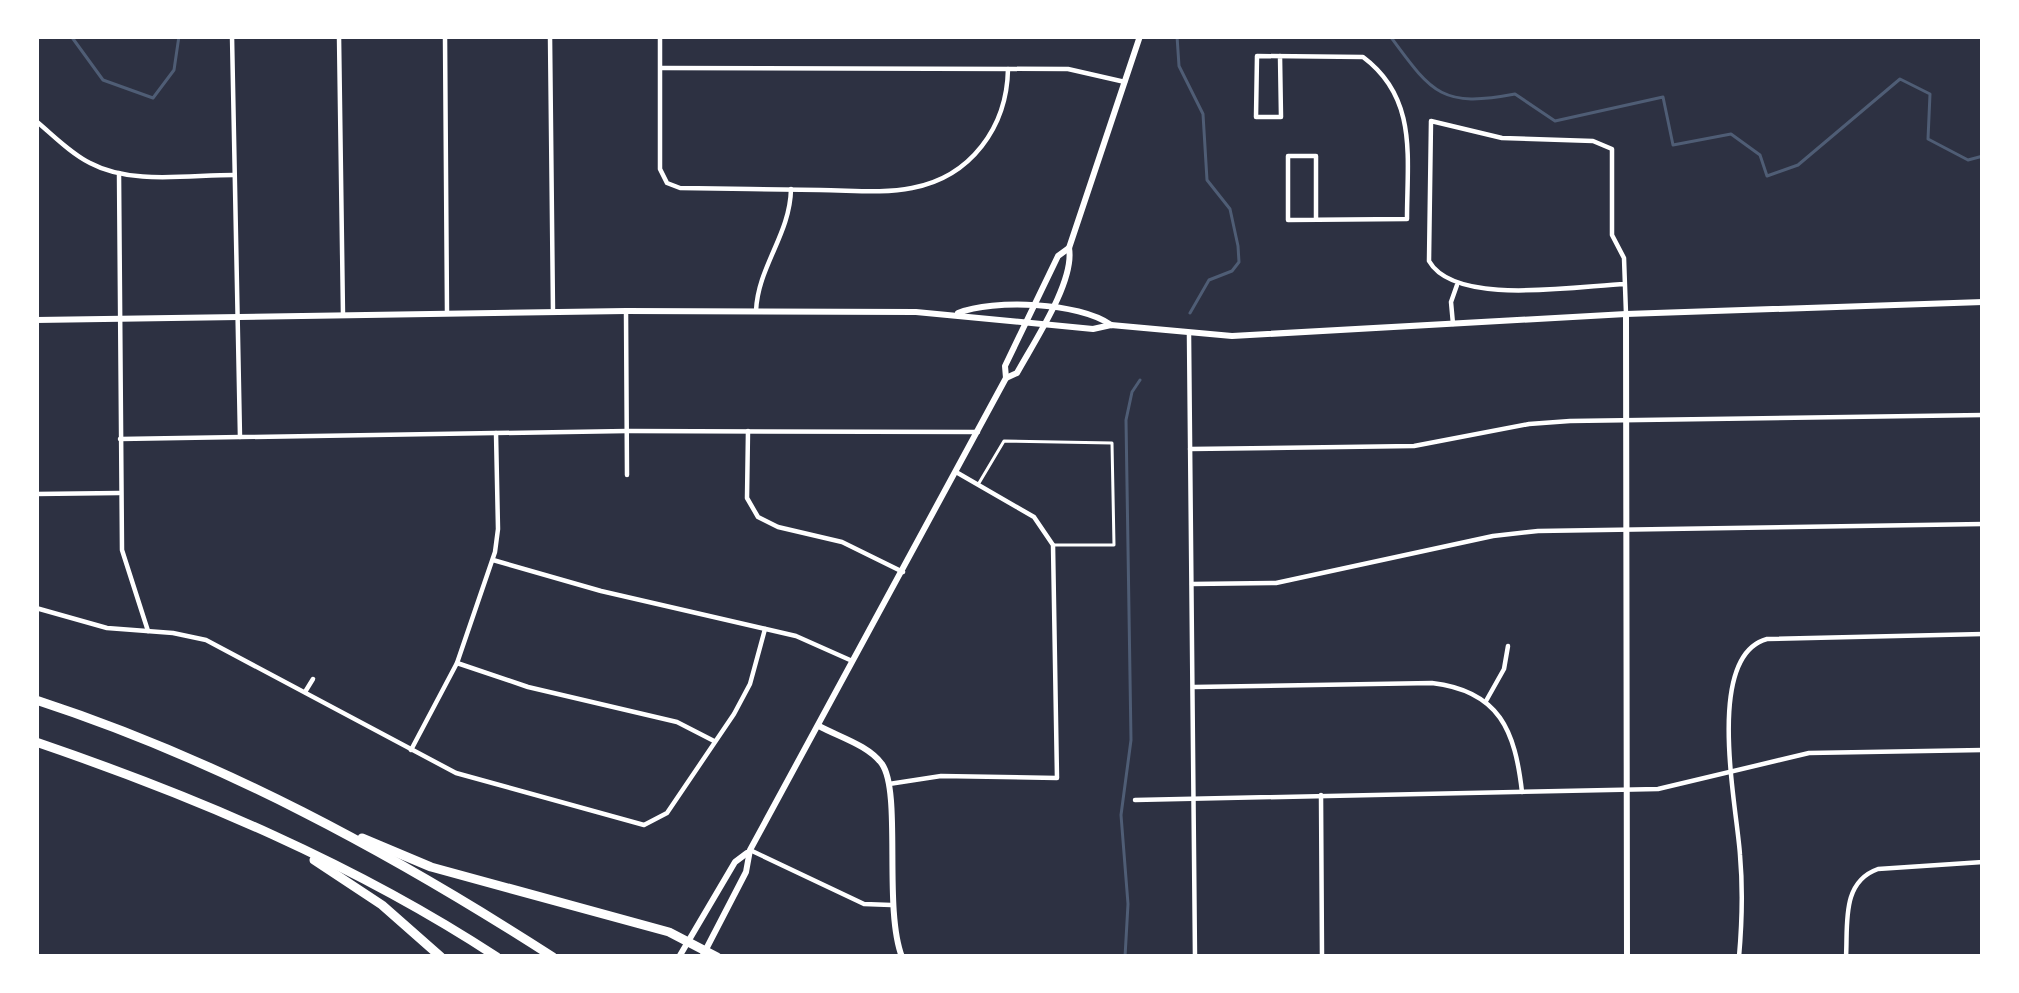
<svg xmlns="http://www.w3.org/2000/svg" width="2019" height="993" font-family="Karla,sans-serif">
<rect width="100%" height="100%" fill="#2d3142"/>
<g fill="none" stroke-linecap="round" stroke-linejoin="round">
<g stroke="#4f5d75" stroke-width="3">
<polyline points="71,36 103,80 153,98 174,70 179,36"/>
<polyline points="1177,36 1179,66 1203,114 1207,180 1230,209 1238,246 1239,262 1232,271 1209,280 1190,313"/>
<path d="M1390 36C1432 93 1441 108 1515 94L1555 121 1663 97 1673 145 1731 134 1760 155 1767 176 1798 165 1900 79 1930 94 1928 139 1968 160 1983 156"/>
<polyline points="1125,957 1128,904 1121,815 1131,740 1126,420 1132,392 1140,380"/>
</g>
<polyline stroke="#fff" stroke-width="3" points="979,483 1004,441 1112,443 1114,545 1053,545"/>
<g stroke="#fff" stroke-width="4.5">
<polyline points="232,36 240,437"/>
<polyline points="339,36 343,315"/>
<polyline points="445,36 447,312"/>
<polyline points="550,36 553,312"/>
<path d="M660 36V169L667 183 680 188C727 189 773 189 820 190 850 190 883 194 912 188 971 177 1007 127 1008 69"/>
<path d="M1280 56 1281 117H1256L1257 56 1363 57C1418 98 1407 157 1407 219L1288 220V156H1316V219"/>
<polyline points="661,68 1068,69 1125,82"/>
<path d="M36 121C53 135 70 153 90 163 131 185 188 175 234 175"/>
<polyline points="119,173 122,550 148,631"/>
<path d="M1625 284C1577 286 1455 307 1429 261L1431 121 1502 138 1593 141 1612 149V235L1624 258 1626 314"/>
<polyline points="626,311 627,475"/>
<path d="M756 311C758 266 790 235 791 189"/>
<polyline points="1453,324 1451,302 1457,285"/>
<polyline points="1189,335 1195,957"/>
<polyline points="748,431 747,498 758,517 778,527 842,542 903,572"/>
<polyline points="120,439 627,431 978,432"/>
<polyline points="1190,449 1414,446 1529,424 1570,421 1983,415"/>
<polyline points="36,494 119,493"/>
<polyline points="493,560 601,591 796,636 850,660"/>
<polyline points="1192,584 1276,583 1493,536 1538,531 1983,524"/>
<polyline points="36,608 107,628 173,633 206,640 456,773 644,825 667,813 734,714 750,684 765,629"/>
<polyline points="457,663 528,687 677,722 714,741"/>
<path d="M1194 687 1432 683C1500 691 1515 731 1522 792"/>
<polyline points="305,692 313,679"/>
<polyline points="1486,701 1504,669 1508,646"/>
<polyline points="411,750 457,663 495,552 498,529 496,433"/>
<polyline points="889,784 941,776 1057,778 1053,545 1034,517 956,472"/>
<polyline points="1321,795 1322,957"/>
<polyline points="1135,800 1658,789 1809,753 1983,750"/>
<polyline points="750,850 864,904 891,905"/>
<path d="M1739 957C1742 923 1743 889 1740 855 1737 807 1704 656 1767 639L1983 634"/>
<path d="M1846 957C1848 924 1841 882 1878 869L1983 862"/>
</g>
<g stroke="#fff" stroke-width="6">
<polyline points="1626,314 1627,957"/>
<path d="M819 726C839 737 868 745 882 764 902 793 883 908 902 957"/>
</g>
<g stroke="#fff" stroke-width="6">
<path d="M958 313C993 299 1079 302 1111 325"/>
<polyline points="36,320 626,311 916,312 1093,329 1111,325 1232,336 1626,314 1983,302"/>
<polyline points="1006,378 1005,366 1058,256 1069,248"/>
<polyline points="679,957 735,862 747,853"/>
<path d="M702 957 746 872 750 850 1006 378 1017 373C1034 342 1075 281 1069 248L1140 36"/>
</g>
<g stroke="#fff" stroke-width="9">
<path d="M36 700C220 760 390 852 553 957"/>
<path d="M36 742C197 797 355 864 497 957"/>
<polyline points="362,838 431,867 669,932 717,957"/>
<polyline points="314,860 382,905 441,957"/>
</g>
</g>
<rect width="2019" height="993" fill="none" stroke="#ffffff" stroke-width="78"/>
</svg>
